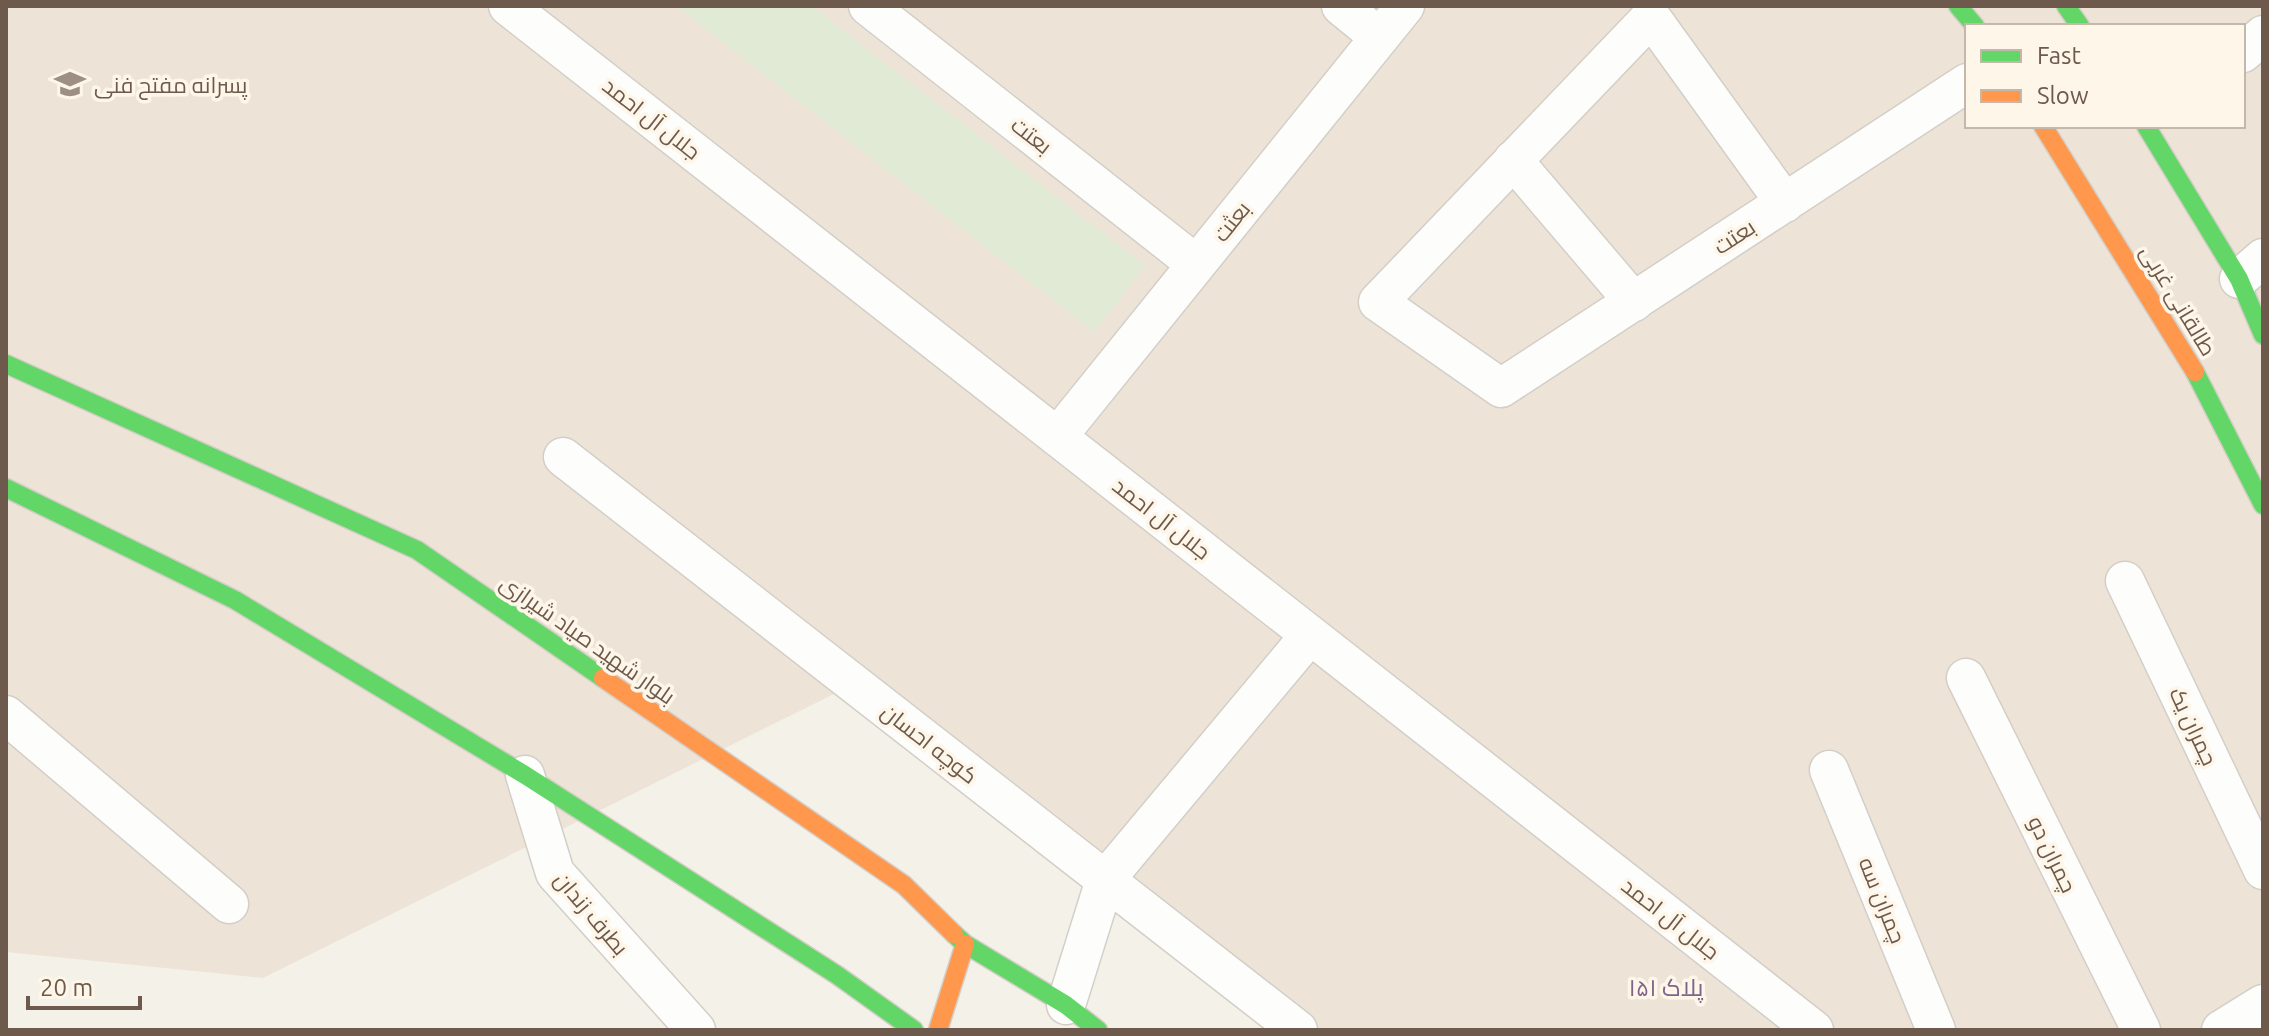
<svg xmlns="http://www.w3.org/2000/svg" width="2269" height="1036" font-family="Ubuntu,Cairo,sans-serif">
<rect width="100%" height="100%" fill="#f4f1e9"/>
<path fill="#ede4d7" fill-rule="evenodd" d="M6 6H2263V1030H1271L854 684 263 978 6 952ZM1967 26H2243V126H1967Z"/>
<polygon fill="#e0ead5" points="676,6 812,6 1145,266 1094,332"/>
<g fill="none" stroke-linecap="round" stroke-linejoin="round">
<defs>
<g id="street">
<polyline points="508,6 1814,1030"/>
<polyline points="868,6 1196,264"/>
<polyline points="1341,6 1379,37"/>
<polyline points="2243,53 2263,35"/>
<polyline points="1513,160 1634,302"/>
<polyline points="1785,203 1651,17 1378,302 1501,388 1967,83"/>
<polyline points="2239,279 2263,258"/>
<polyline points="1058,436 1405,6"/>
<polyline points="563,457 1298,1030"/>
<polyline points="2125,581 2263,870"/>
<polyline points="1966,678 2141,1030"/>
<polyline points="6,715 229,904"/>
<polyline points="1829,770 1936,1030"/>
<polyline points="525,775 555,873 696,1030"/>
<polyline points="1066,1005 1105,880 1310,635"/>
<polyline points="2221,1030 2263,1004"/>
</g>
<g id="fast">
<polyline points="1958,6 1975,26"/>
<polyline points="2066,6 2080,26"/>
<polyline points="2146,126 2239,279 2263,335"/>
<polyline points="6,364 417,550 603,678"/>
<polyline points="2195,372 2263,505"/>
<polyline points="6,488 235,600 525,775 837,975 914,1030"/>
<polyline points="954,934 965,944 1066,1005 1098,1030"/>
</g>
<g id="slow">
<polyline points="2043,126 2195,372"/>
<polyline points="603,678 904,885 954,934"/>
<polyline points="938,1030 965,944"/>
</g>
</defs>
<use href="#street" stroke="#d3cec7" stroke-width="41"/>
<use href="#fast" stroke="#d3cdc6" stroke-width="21"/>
<use href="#slow" stroke="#d3cdc6" stroke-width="21"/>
<use href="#street" stroke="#fdfdfc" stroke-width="38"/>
<use href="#fast" stroke="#63d668" stroke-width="18"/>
<use href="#slow" stroke="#ff974d" stroke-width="18"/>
</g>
<defs>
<symbol id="school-bare" viewBox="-9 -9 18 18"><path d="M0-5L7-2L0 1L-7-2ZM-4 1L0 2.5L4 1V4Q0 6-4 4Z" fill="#9d8f83" stroke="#fdf6e9" stroke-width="2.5" paint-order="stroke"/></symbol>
</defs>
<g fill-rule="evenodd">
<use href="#school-bare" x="48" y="62" width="44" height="44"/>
</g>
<g text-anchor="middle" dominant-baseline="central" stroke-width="7" stroke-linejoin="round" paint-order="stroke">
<g font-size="22" fill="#6e5a4c" stroke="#fdf6e9" text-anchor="start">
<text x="94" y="84">پسرانه مفتح فنی</text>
</g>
<g font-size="22" fill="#6e5a4c" stroke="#fdf6e9">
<text transform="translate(652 118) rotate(38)">جلال آل احمد</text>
<text transform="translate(1032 135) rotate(38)">بعتت</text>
<text transform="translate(1231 221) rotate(-51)">بعثت</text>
<text transform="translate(1734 236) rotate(-33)">بعتت</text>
<text transform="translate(2179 300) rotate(59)">طالقانی غربی</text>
<text transform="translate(1162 518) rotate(38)">جلال آل احمد</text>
<text transform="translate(588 639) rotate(35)">بلوار شهید صیاد شیرازی</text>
<text transform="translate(2194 726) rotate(65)">چمران یک</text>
<text transform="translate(930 743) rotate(38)">کوچه احسان</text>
<text transform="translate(2053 854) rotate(64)">چمران دو</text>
<text transform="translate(1883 900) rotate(68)">چمران سه</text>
<text transform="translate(592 913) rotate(50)">بطرف زندان</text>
<text transform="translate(1671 918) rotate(38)">جلال آل احمد</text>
</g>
<g font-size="24" fill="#7f658b" stroke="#fdf6e9">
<text x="1666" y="987">۱۵۱ پلاک</text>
</g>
</g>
<rect width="2269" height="1036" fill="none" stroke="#6e5a4c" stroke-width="16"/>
<rect x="1965" y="24" width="280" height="104" fill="#fdf6e9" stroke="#c4b8aa" stroke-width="2"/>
<rect x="1981" y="50" width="40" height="12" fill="#63d668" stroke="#c4b8aa" stroke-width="2"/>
<text x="2037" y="64" font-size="24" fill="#6e5a4c">Fast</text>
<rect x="1981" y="90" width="40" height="12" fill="#ff974d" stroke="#c4b8aa" stroke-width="2"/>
<text x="2037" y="104" font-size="24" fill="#6e5a4c">Slow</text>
<path d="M28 996v12h112v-12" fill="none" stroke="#6e5a4c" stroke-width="4"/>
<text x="40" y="996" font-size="24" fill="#6e5a4c" stroke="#fdf6e9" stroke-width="6" paint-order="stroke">20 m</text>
</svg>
